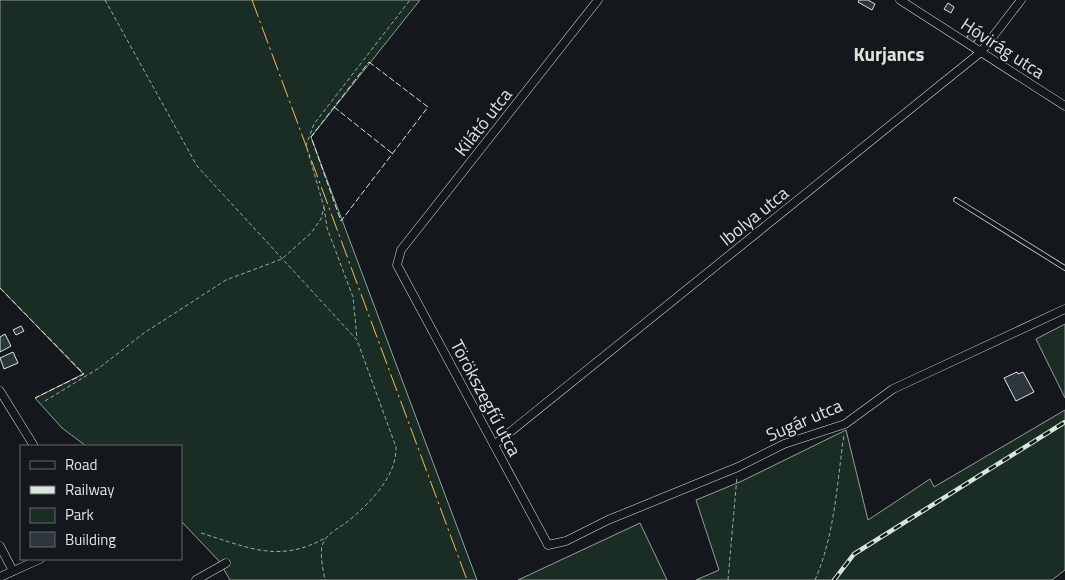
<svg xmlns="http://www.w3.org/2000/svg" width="1065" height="580" font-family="'Titillium Web',sans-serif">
<rect width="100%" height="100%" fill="#14181c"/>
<g fill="#1a2d24" stroke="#939e99">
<polygon points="0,0 420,0 311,137 477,580 230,580 219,561 181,521 181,446 86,446 62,428 35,398 83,374 0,288"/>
<polygon points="1065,324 1065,398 1036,339"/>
<polygon points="1065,410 1065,570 1052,580 696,580 719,570 696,500 742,481 846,430 868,520 930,479 934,487"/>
<polygon points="640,523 667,580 518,580"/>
</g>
<g fill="#2c363c" stroke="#d8e6dc">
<polygon points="859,0 868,0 875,4 872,10 858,2"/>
<polygon points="948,3 954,7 951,13 944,9"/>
<polygon points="971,30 979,35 973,43 966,39"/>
<polygon points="21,326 24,331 16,335 13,330"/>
<polygon points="5,334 11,346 0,352 0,337"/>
<polygon points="13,352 18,363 4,369 0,358"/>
<polygon points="1017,372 1018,374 1023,372 1034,392 1016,401 1004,378"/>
</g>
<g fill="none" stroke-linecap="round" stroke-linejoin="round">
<defs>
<polyline id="service" points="956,200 1065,268"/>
<g id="minor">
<polyline points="598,0 401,250 397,265 548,545 566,541 608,520 738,467 784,444 845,424 893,389 1065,309"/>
<polyline points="900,0 1065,106"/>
<polyline points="0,391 34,446"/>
<polyline points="494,445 981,52 1021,0"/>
<polyline points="0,546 13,571"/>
<polyline points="0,577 40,559"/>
<polyline points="196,580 226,563"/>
</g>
</defs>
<use href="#service" stroke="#d8e6dc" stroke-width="5.5"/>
<use href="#minor" stroke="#d8e6dc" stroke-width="9"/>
<g stroke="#9da8a2" stroke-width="1" stroke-dasharray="4 2.5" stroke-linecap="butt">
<path d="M105 0 197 166 357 340 396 447C397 477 368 505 347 522 338 529 325 534 322 546 320 556 323 569 325 580"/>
<polyline points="324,207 327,228 353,297 357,338"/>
<polyline points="45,401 99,368 144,333 226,280 282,259 311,233 321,219 324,207 306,145 314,124 410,0"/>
<path d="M201 533C247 547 279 564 325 538"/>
<polyline points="728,580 737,476"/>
<path d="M815 580C835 534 837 483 844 434"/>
</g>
<use href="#service" stroke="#14181c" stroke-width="4"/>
<use href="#minor" stroke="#14181c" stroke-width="8"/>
<defs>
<polyline id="rail" points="834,580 854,554 1065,422"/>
</defs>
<use href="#rail" stroke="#d8e6dc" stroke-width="4.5"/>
<use href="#rail" stroke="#14181c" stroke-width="2.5" stroke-dasharray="8" stroke-linecap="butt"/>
<g stroke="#d8e6dc" stroke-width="1" stroke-dasharray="6 2.5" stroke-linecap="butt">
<polygon points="369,62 428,107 341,221 311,137"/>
<polyline points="334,107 393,154"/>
<polyline points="0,288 84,374 35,398"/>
</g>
<polyline stroke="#ffb74d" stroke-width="1" stroke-dasharray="18 4 2.5 4" stroke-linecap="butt" points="252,0 467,580"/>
</g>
<g text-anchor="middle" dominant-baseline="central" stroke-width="4" stroke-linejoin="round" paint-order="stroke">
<g font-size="18" fill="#d8e6dc" stroke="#14181c">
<text transform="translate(1003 48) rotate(33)">Hóvirág utca</text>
<text transform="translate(483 122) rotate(-52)">Kilátó utca</text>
<text transform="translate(754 216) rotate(-39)">Ibolya utca</text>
<text transform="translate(486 398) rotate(62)">Törökszegfű utca</text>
<text transform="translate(804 420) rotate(-23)">Sugár utca</text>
</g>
<g font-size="19" font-weight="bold" fill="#d8e6dc" stroke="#14181c">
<text x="889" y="53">Kurjancs</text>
</g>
</g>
<rect x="20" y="445" width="162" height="115" fill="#14181c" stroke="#626a69"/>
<rect x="30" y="461" width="25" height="8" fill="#14181c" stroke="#626a69"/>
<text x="65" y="470" font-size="15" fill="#d8e6dc">Road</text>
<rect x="30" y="486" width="25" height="8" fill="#d8e6dc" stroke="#626a69"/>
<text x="65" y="495" font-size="15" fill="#d8e6dc">Railway</text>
<rect x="30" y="508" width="25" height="15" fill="#1a2d24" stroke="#626a69"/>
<text x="65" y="520" font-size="15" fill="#d8e6dc">Park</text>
<rect x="30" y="532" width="25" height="15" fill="#2c363c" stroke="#626a69"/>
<text x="65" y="545" font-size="15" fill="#d8e6dc">Building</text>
</svg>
